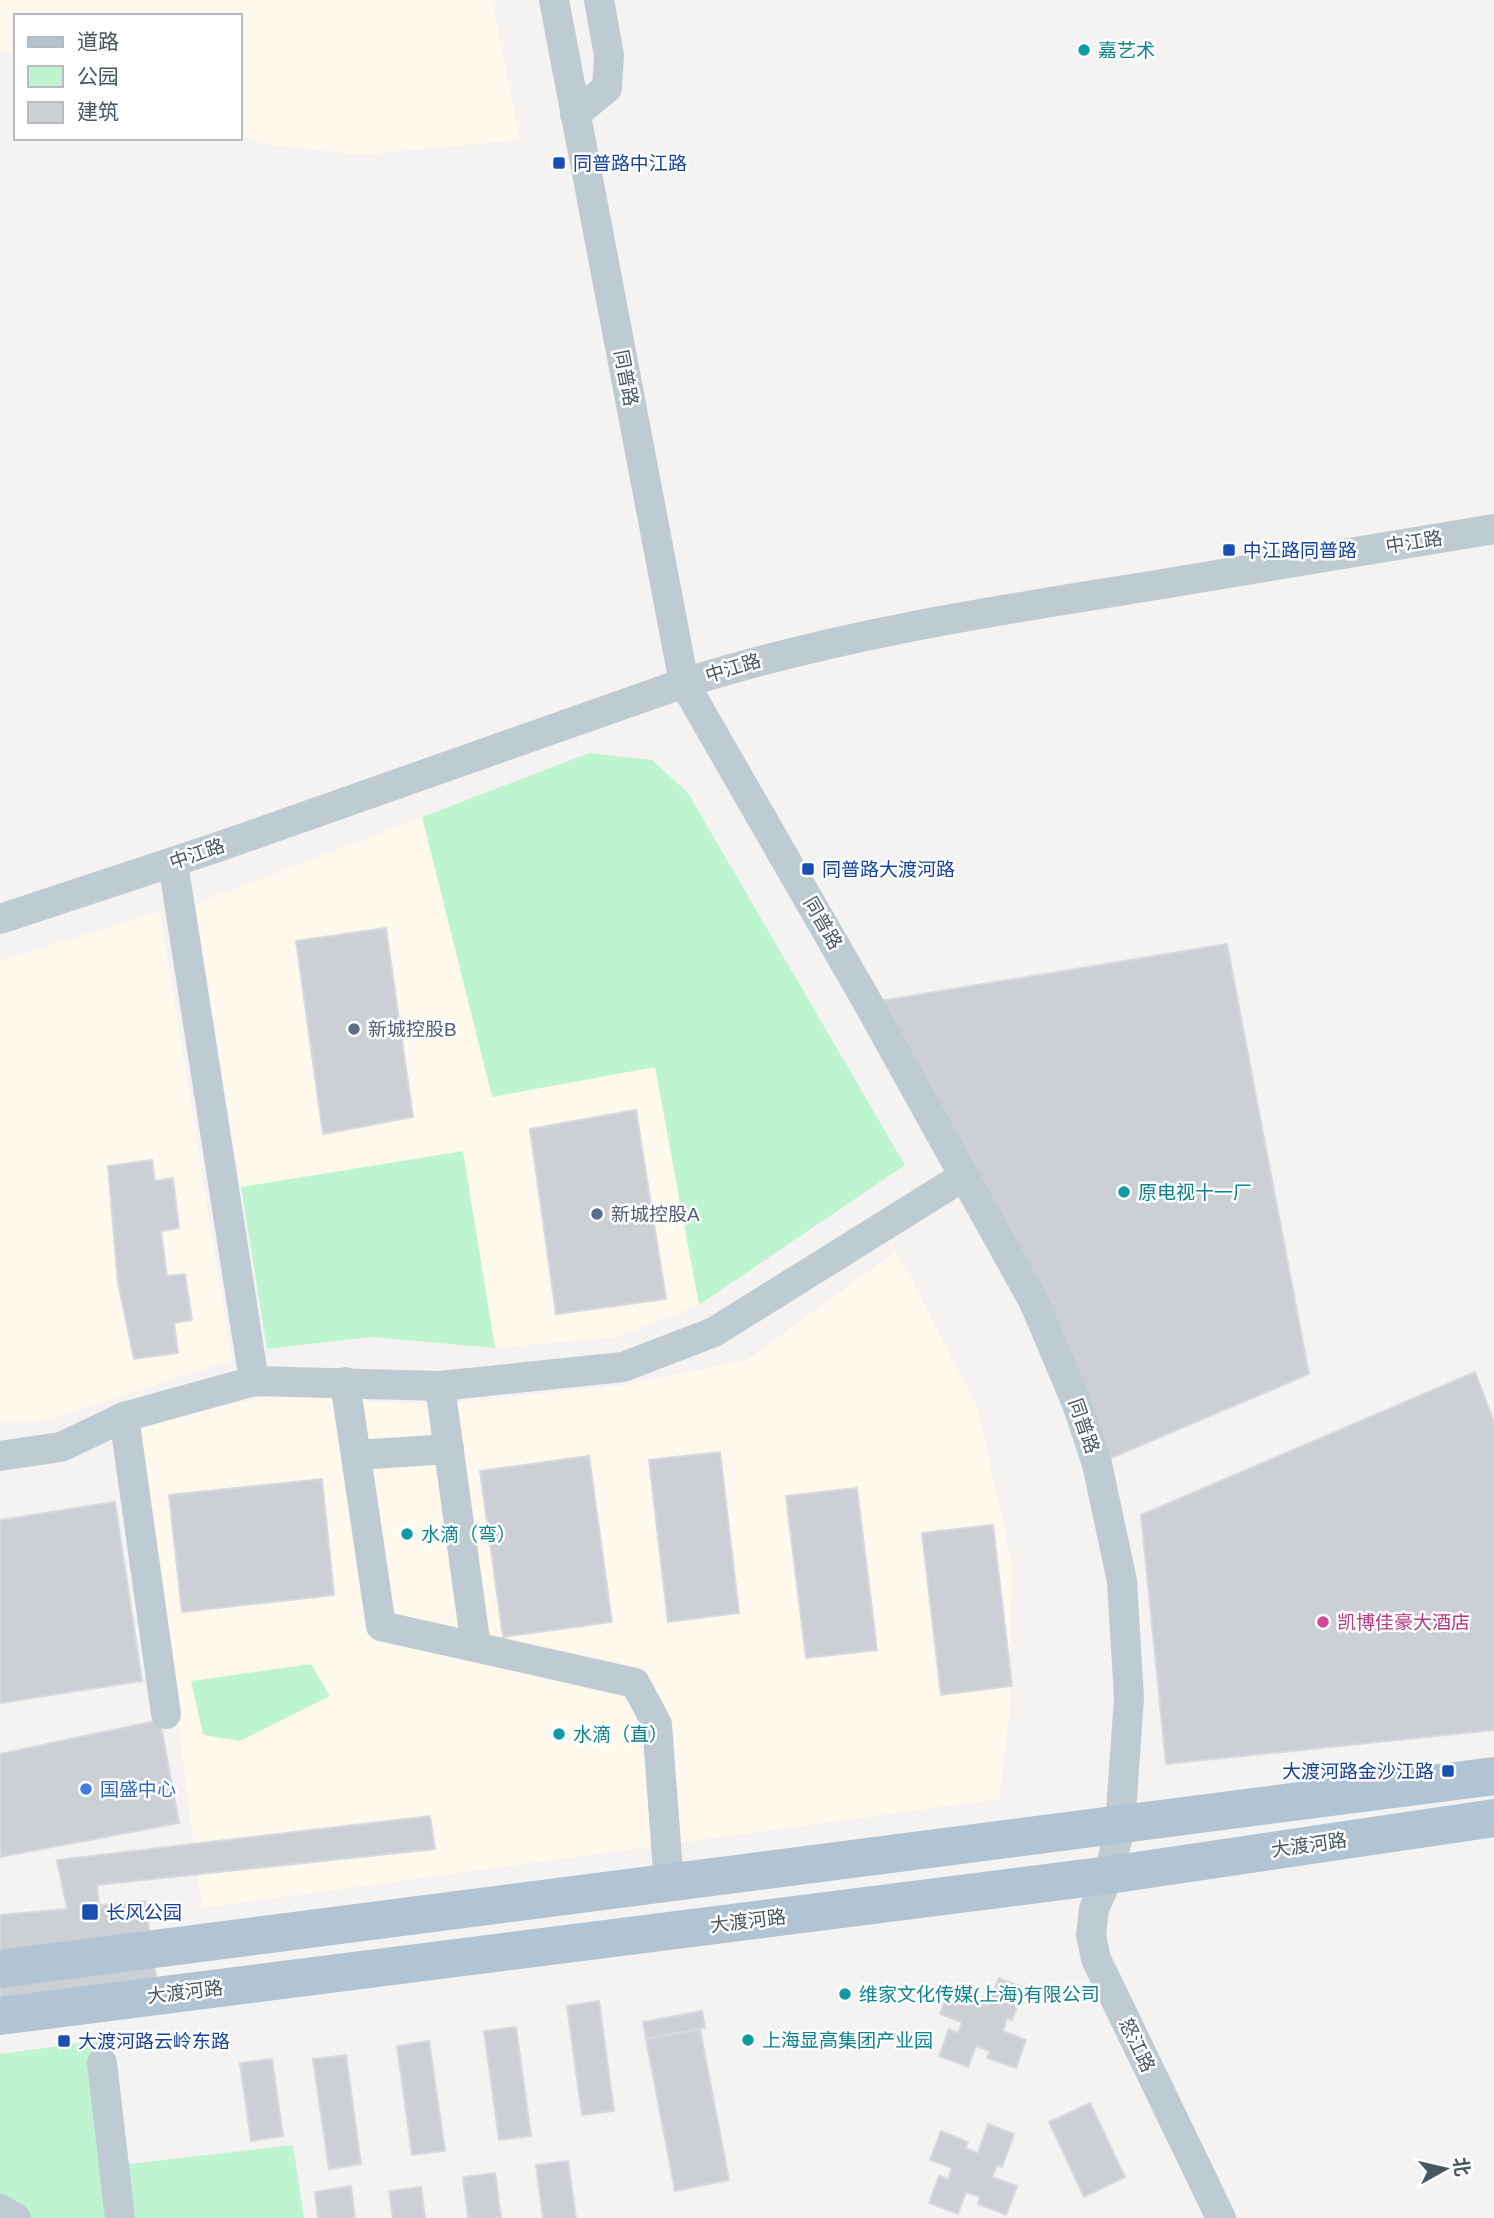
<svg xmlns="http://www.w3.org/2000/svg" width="1494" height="2218" font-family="Helvetica,'Noto Sans SC',sans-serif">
<rect width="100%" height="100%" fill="#f5f2f2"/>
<g fill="#fef8ed">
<polygon points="0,0 492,0 520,140 359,155 264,144 240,135 240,16 16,16 16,56 0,50"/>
<polygon points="589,753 652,760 688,793 905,1165 699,1305 617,1337 495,1348 371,1337 267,1349 195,904"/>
<polygon points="160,911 232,1360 37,1423 0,1423 0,961"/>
<polygon points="896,1251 978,1408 1012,1564 1009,1717 999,1799 202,1908 140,1425 271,1395 429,1405 618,1386 747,1360"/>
</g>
<g fill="#bff4d0">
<polygon points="589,753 652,760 688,793 905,1165 699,1305 655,1067 492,1097 422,817"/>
<polygon points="463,1151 495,1348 371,1337 267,1349 241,1187"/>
<polygon points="311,1664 330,1696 240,1741 203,1735 191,1681"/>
<polygon points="110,2039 129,2164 293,2145 304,2218 0,2218 0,2054"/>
</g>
<g fill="#ccd0d5" stroke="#d6d9de" stroke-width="2">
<polygon points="386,928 413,1117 323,1134 296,941"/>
<polygon points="1227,944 1309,1374 1097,1464 1034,1302 868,1003"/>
<polygon points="636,1110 666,1299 556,1314 530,1129"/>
<polygon points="152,1160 155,1181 173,1178 179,1228 161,1231 167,1276 185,1274 192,1320 174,1323 178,1353 134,1359 118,1283 108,1166"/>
<polygon points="1475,1372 1494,1422 1494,1730 1166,1764 1141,1515"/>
<polygon points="720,1452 739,1613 668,1622 649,1460"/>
<polygon points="589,1456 612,1622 503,1637 480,1471"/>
<polygon points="322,1479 334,1595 182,1612 169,1495"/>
<polygon points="857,1488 877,1650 806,1658 786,1496"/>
<polygon points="115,1502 142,1681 0,1703 0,1520"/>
<polygon points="993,1525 1012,1686 941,1695 922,1533"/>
<polygon points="160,1720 179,1823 0,1857 0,1754"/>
<polygon points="430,1816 435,1849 97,1885 99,1905 145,1901 157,1983 0,2004 0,1915 67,1909 57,1860"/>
<polygon points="999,1978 1025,1988 1012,2020 1007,2018 1003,2031 1026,2040 1016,2068 987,2058 990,2051 976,2046 968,2067 939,2056 949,2029 958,2033 962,2022 940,2014 951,1985 978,1996 976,2002 988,2006"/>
<polygon points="599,2001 614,2111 582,2115 567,2006"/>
<polygon points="702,2011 705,2028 646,2039 643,2022"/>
<polygon points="516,2027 531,2136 499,2140 484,2031"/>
<polygon points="700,2029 729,2180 675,2191 646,2039"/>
<polygon points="429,2041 445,2151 412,2155 397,2046"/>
<polygon points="346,2055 361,2164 329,2169 313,2059"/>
<polygon points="272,2059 283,2136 251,2141 240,2063"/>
<polygon points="1090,2103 1125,2177 1084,2197 1049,2122"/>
<polygon points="988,2124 1014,2134 1002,2167 997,2165 992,2177 1017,2186 1006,2215 978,2204 980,2197 966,2192 958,2214 929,2203 939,2176 948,2179 952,2168 930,2160 941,2131 968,2142 965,2148 978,2153"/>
<polygon points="568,2161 576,2218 543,2218 536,2165"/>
<polygon points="495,2173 501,2218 468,2218 463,2177"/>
<polygon points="351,2186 355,2218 318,2218 315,2192"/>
<polygon points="421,2187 425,2218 393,2218 389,2191"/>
</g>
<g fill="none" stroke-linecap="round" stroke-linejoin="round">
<g stroke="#bfcbd3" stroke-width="30">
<polyline points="554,0 684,683 868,1003 1034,1302 1077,1404 1097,1464 1122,1581 1129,1698 1120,1826 1109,1875 1094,1909 1091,1935 1096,1959 1221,2218"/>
<polyline points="575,114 607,88 609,55 599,0"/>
<polyline points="173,863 254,1381"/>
<path d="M0 919 215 848 684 683C837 635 987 612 1144 587 1261 568 1377 548 1494 529"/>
<polyline points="345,1382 381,1626 635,1683 657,1724 669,1884"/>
<polyline points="440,1386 476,1647"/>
<polyline points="124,1417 166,1714"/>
<polyline points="356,1455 449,1449"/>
<polyline points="0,1456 61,1447 124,1417 254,1381 440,1386 623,1367 714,1332 964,1176"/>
<polyline points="102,2063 120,2218"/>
<polyline points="0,2209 16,2218"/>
</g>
<g stroke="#b0c4d3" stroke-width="38">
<polyline points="0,1969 1494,1776"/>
<polyline points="0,2016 1109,1875 1494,1818"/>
</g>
</g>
<g fill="#0f9aa8" stroke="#fff" stroke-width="2.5">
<circle cx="1084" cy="50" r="7"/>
<circle cx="1124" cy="1192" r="7"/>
<circle cx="407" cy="1534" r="7"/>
<circle cx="559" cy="1734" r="7"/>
<circle cx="845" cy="1994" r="7"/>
<circle cx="748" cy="2040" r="7"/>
</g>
<g fill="#1a4fb4" stroke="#fff" stroke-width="2.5">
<rect x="552" y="156" width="14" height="14" rx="3.5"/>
<rect x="1222" y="543" width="14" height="14" rx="3.5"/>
<rect x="801" y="862" width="14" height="14" rx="3.5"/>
<rect x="1441" y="1764" width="14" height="14" rx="3.5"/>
<rect x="81" y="1903" width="18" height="18" rx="3.5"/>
<rect x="57" y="2034" width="14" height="14" rx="3.5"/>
</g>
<g fill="#5c6f8a" stroke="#fff" stroke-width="2.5">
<circle cx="354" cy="1029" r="7"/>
<circle cx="597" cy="1214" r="7"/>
</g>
<circle fill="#d1479c" stroke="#fff" stroke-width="2.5" cx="1323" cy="1622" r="7"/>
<circle fill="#3f7fe0" stroke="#fff" stroke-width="2.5" cx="86" cy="1789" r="7"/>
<g text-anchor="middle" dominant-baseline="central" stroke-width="5" stroke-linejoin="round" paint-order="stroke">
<g font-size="19" fill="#0d838f" stroke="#fff" text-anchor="start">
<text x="1098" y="50">嘉艺术</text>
<text x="1138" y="1192">原电视十一厂</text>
<text x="421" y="1534">水滴（弯）</text>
<text x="573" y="1734">水滴（直）</text>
<text x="859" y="1994">维家文化传媒(上海)有限公司</text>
<text x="762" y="2040">上海显高集团产业园</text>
</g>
<g font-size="19" fill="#164399" stroke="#fff" text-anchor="start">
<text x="573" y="163">同普路中江路</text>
<text x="1243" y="550">中江路同普路</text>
<text x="822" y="869">同普路大渡河路</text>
<text x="1434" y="1771" text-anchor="end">大渡河路金沙江路</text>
<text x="106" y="1912">长风公园</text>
<text x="78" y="2041">大渡河路云岭东路</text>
</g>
<g font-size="19" fill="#485862" stroke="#fff">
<text transform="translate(626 378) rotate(79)">同普路</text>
<text transform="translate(1414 542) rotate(-9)">中江路</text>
<text transform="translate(733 668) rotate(-17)">中江路</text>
<text transform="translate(197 854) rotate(-19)">中江路</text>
<text transform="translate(823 923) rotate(60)">同普路</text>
<text transform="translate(1084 1426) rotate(71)">同普路</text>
<text transform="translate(1309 1845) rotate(-8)">大渡河路</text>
<text transform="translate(748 1921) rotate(-7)">大渡河路</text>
<text transform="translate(185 1992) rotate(-7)">大渡河路</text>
<text transform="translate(1137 2045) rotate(64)">怒江路</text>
</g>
<g font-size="19" fill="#4e5e75" stroke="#fff" text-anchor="start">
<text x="368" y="1029">新城控股B</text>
<text x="611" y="1214">新城控股A</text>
</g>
<g font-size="19" fill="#b23c85" stroke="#fff" text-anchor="start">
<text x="1337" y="1622">凯博佳豪大酒店</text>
</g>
<g font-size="19" fill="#366cbe" stroke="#fff" text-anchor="start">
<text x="100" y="1789">国盛中心</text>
</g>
</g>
<rect x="14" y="14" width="228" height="126" fill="#ffffff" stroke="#b6bcc0" stroke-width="2"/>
<rect x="28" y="37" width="35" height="10" fill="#b0c4d3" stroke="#b6bcc0" stroke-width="2"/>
<text x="77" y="49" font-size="21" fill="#485862">道路</text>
<rect x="28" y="66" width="35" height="21" fill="#bff4d0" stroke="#b6bcc0" stroke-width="2"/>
<text x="77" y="84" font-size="21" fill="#485862">公园</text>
<rect x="28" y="102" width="35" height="21" fill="#ccd0d5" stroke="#b6bcc0" stroke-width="2"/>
<text x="77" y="119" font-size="21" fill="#485862">建筑</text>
<g transform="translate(1445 2169) rotate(82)" stroke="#ffffff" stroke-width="5" paint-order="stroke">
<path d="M0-5L12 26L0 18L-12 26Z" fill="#485862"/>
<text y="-10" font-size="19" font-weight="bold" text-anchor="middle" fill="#485862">北</text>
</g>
</svg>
